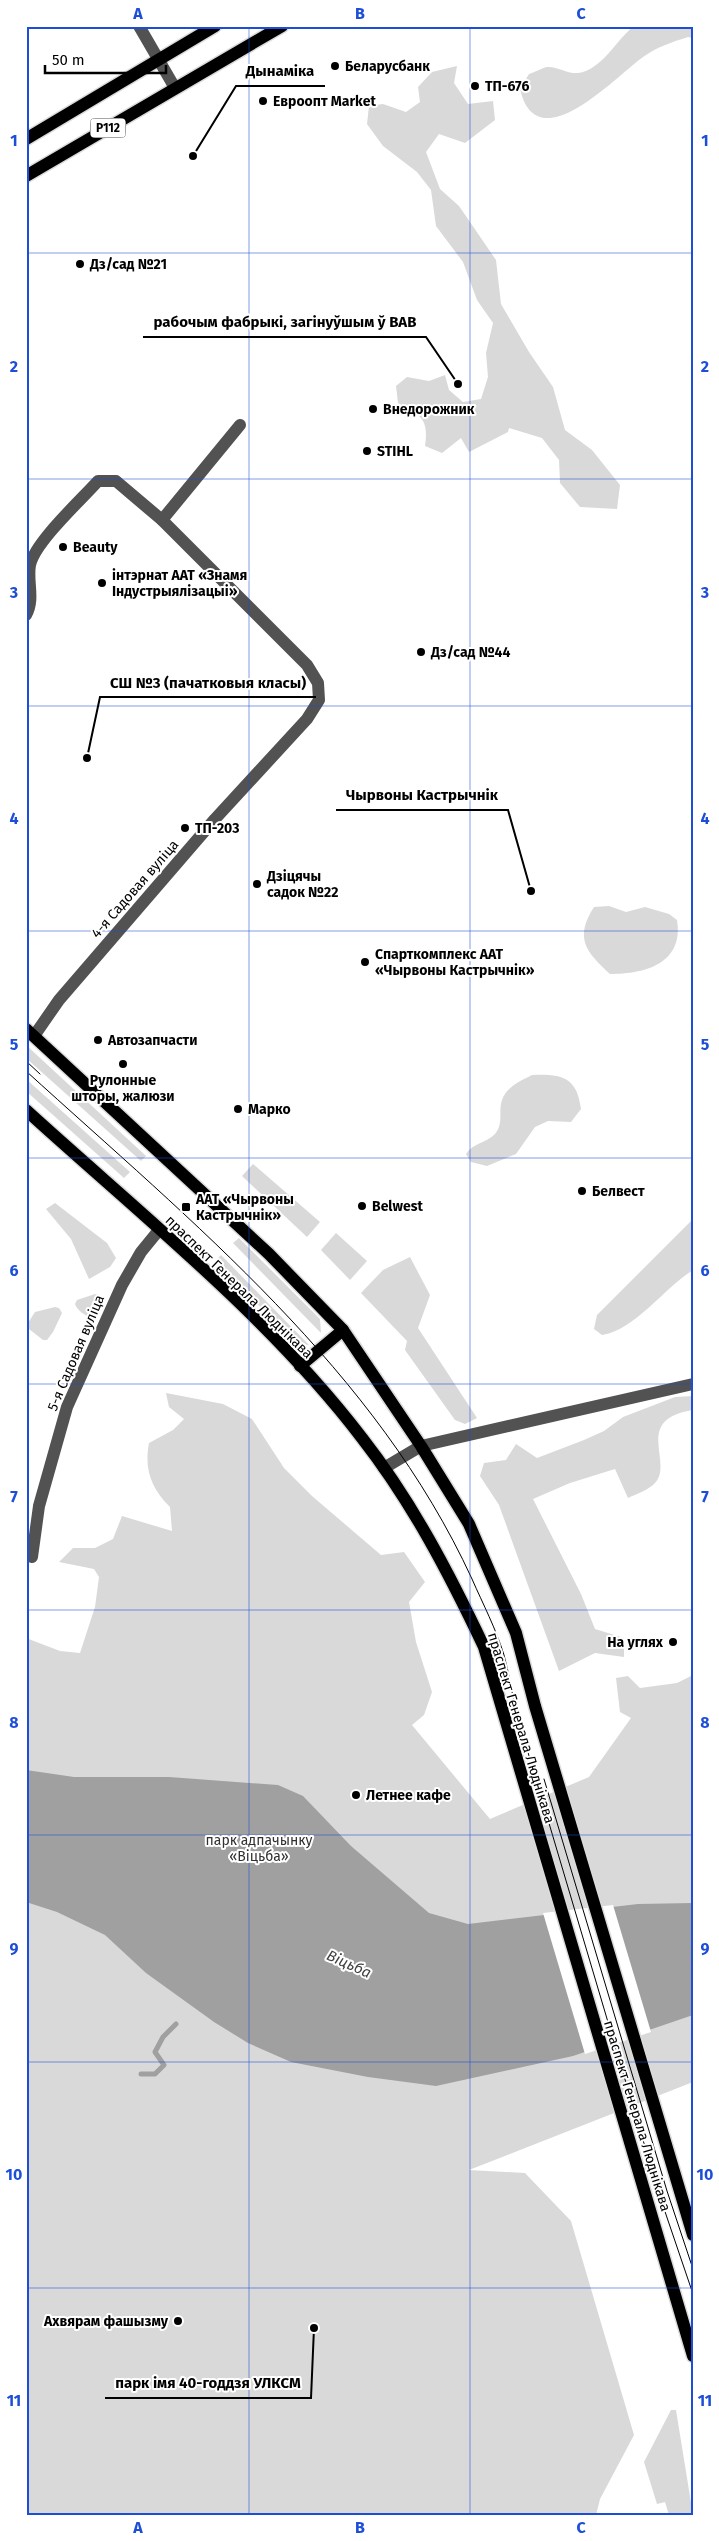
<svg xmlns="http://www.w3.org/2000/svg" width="719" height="2541" font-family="'Fira Sans',sans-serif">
<rect width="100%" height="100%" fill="#fff"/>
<g fill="#d9d9d9">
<path d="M634 26H693V38L688 37C672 42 657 47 643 57 615 77 537 162 520 89L529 74C535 72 542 68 547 67 557 66 567 74 578 73 602 70 616 40 634 26Z"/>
<path d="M457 66 454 83 468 104 493 101 495 120 465 143 439 134 426 152 440 189 459 206 496 260 501 304 529 352 553 387 565 430 592 450 620 485 617 509 580 507 560 483 559 460 542 438 509 428 508 432 469 452 461 438 442 453 425 446C429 418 421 416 398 403L396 386 407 377 429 381 445 375 449 390 463 402 481 399 488 377 486 353 493 323 477 300 463 262 436 226 431 190 417 172 383 146 367 124 369 106 383 104 406 112 420 102 418 87 432 72Z"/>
<path d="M609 906 626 912 645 907 669 914 677 920C684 963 646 974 610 974 586 952 574 938 594 907Z"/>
<polygon points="26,1045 146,1156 141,1161 26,1058"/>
<path d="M532 1075C562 1074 577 1077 581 1109L571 1122 548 1121 535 1127 516 1154 487 1166 471 1162 466 1154C473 1143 486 1143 495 1134 504 1123 498 1112 502 1100 506 1087 522 1080 532 1075Z"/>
<polygon points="26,1079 130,1172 124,1178 26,1091"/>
<polygon points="253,1164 320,1222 307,1237 242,1176"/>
<polygon points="55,1203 107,1243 116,1258 110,1267 89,1279 71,1239 46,1209"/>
<path d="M693 1219V1270C664 1288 635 1330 602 1335L594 1329 597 1315Z"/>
<polygon points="336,1233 367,1261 350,1280 321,1250"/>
<polygon points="239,1238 320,1319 321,1333 233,1243"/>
<polygon points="221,1255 309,1345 296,1343 215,1261"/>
<polygon points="410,1257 430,1295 418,1328 477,1418 465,1424 455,1420 405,1350 407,1341 361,1293 383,1270"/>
<path d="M95 1294 101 1296 91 1317C85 1316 77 1310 75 1304L77 1300Z"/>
<polygon points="55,1307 59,1308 62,1313 53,1332 47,1340 43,1340 29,1329 28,1323 35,1312"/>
<path d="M166 1393 223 1404 252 1419 284 1468 312 1496 381 1555 404 1552 425 1582 409 1602 416 1642 432 1692 424 1715 412 1725 490 1819 589 1777 631 1718 620 1712 616 1678 628 1676 640 1688 677 1683 693 1675V2082L469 2170 525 2173 571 2221 634 2435 600 2499 596 2515H26V1638L60 1651 80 1653 95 1607 99 1577 94 1569 59 1562 73 1548H95L113 1539 122 1516 172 1531 170 1507C151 1488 144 1469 149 1443L173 1430 184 1419 169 1407Z"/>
<path d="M693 1396V1410C630 1420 677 1465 653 1485 646 1491 636 1494 628 1498L615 1469 570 1483 533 1499 581 1594 595 1629 624 1638V1657L595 1653 559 1671 499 1505 480 1476 484 1463 506 1460 516 1444 537 1458 584 1440 604 1431 623 1417 675 1397Z"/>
<polygon points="671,2410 676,2410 693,2515 669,2515 665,2502 657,2504 644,2462"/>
</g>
<polygon fill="#a0a0a0" points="26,1770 74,1777 169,1777 278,1785 303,1796 351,1846 429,1913 468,1924 638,1904 693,1903 693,2015 573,2056 436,2086 368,2077 291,2062 248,2043 214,2022 146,1973 105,1935 57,1912 26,1902"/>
<polygon fill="#fff" points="613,1905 651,2032 585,2054 543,1913"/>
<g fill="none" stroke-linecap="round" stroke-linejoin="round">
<polyline stroke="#a0a0a0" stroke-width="5" points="141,2074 155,2074 164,2065 155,2052 163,2037 176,2024"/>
<defs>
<g id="major">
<polyline points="26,139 215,26"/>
<polyline points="26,176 282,26"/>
<polyline points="26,1029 269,1254 343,1330 421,1446 469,1524 516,1633 535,1706 693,2235"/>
<path d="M26 1110C140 1214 268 1315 362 1438 412 1502 449 1573 484 1647L693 2356"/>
<polyline points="300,1366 343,1330"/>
</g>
</defs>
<use href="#major" stroke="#dbdbdb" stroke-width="15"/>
<g stroke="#525252" stroke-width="12">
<polyline points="139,26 175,88"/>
<path d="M26 615C35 599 27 582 30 565 35 542 81 500 98 481H116L162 520 240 425"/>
<polyline points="34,1036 59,1000 215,819 307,719 319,700 318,683 307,665 162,520"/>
<polyline points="384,1468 421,1446 693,1384"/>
<polyline points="32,1557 39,1506 67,1407 122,1285 141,1252 159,1230"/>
</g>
<use href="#major" stroke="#000" stroke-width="12"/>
<g stroke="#000" stroke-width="1">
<polyline points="26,1061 40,1074"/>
<path d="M26 1071C193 1223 376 1370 472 1579 483 1604 496 1629 504 1655 509 1673 512 1693 516 1712L659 2194 693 2294"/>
<polyline points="544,1779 667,2191 693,2269"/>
</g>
</g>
<path fill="none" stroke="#1d4ed8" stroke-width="1" stroke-opacity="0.55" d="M249 26V2515M470 26V2515M26 253H693M26 479H693M26 706H693M26 931H693M26 1158H693M26 1384H693M26 1610H693M26 1835H693M26 2062H693M26 2288H693"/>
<g fill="#000" stroke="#fff" stroke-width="2">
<circle cx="335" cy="66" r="5"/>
<circle cx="475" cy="86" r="5"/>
<circle cx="263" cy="101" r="5"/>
<circle cx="80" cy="264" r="5"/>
<circle cx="373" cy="409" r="5"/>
<circle cx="367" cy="451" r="5"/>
<circle cx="63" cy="547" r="5"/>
<circle cx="102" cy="583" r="5"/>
<circle cx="421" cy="652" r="5"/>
<circle cx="185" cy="828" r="5"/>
<circle cx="257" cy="884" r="5"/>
<circle cx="365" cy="962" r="5"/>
<circle cx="98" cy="1040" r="5"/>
<circle cx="123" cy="1064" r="5"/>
<circle cx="238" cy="1109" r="5"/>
<circle cx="582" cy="1191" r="5"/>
<circle cx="362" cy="1206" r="5"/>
<rect x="181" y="1202" width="10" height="10" rx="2.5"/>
<circle cx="673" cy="1642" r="5"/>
<circle cx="356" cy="1795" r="5"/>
<circle cx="178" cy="2321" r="5"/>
</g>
<g text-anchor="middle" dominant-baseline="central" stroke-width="4" stroke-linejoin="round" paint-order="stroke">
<rect fill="#fff" stroke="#4c4c4c" stroke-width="1" x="90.5" y="118.5" width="35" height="19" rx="4"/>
<g font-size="12" font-weight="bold" fill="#000">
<text x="108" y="128">Р112</text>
</g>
<g font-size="14" font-weight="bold" fill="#000" stroke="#fff" text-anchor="start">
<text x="345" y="66">Беларусбанк</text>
<text x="485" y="86">ТП-676</text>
<text x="273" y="101">Евроопт Market</text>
<text x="90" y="264">Дз/сад №21</text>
<text x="383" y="409">Внедорожник</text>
<text x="377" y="451">STIHL</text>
<text x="73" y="547">Beauty</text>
<text x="112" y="575">інтэрнат ААТ «Знамя<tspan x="112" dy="16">Індустрыялізацыі»</tspan></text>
<text x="431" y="652">Дз/сад №44</text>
<text x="195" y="828">ТП-203</text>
<text x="267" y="876">Дзіцячы<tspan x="267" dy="16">садок №22</tspan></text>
<text x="375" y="954">Спарткомплекс ААТ<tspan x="375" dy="16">«Чырвоны Кастрычнік»</tspan></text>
<text x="108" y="1040">Автозапчасти</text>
<text x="123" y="1080" text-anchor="middle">Рулонные<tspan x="123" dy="16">шторы, жалюзи</tspan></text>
<text x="248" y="1109">Марко</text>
<text x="592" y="1191">Белвест</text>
<text x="196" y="1199">ААТ «Чырвоны<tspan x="196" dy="16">Кастрычнік»</tspan></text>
<text x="372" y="1206">Belwest</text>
<text x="663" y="1642" text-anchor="end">На углях</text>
<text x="366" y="1795">Летнее кафе</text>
<text x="168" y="2321" text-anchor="end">Ахвярам фашызму</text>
</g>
<g font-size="14" fill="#000" stroke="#fff">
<text transform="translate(135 889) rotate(-49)">4-я Садовая вуліца</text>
<text transform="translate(239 1287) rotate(44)">праспект Генерала Люднікава</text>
<text transform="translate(76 1353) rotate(-67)">5-я Садовая вуліца</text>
<text transform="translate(521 1728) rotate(73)">праспект Генерала Люднікава</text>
<text transform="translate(637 2116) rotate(73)">праспект Генерала Люднікава</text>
</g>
<g font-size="14" fill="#303030" stroke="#fff">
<text x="259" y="1840">парк адпачынку<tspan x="259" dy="16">«Віцьба»</tspan></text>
</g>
<g font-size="15" font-style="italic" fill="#414141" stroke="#fff">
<text transform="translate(349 1964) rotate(24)">Віцьба</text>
</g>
</g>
<path fill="none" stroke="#000" stroke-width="2" d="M193 156L236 86H325M458 384L426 337H143M87 758L100 697H316M531 891L508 810H336M314 2328L311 2398H105"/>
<g fill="#000" stroke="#fff" stroke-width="2">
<circle cx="193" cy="156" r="5"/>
<circle cx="458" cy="384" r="5"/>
<circle cx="87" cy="758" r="5"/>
<circle cx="531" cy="891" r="5"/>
<circle cx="314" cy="2328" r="5"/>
</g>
<g font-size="15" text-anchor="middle" font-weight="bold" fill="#000" stroke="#fff" stroke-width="4" stroke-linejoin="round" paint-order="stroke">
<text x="280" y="76">Дынаміка</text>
<text x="285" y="327">рабочым фабрыкі, загінуўшым ў ВАВ</text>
<text x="208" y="688">СШ №3 (пачатковыя класы)</text>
<text x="422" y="800">Чырвоны Кастрычнік</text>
<text x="208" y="2388">парк імя 40-годдзя УЛКСМ</text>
</g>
<rect width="719" height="2541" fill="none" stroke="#ffffff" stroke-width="55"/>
<path d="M45 65v8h121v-8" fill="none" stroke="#000000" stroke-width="2.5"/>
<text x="52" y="65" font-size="15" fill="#000000" stroke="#ffffff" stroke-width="4" paint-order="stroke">50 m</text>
<rect x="28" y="28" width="664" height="2486" fill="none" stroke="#1d4ed8" stroke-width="2"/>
<g font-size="16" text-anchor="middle" font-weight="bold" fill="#1d4ed8">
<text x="138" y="19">A</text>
<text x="360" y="19">B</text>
<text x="581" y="19">C</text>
<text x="14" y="146">1</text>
<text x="705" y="146">1</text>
<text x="14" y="372">2</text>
<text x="705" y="372">2</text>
<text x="14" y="598">3</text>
<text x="705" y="598">3</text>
<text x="14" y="824">4</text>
<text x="705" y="824">4</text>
<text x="14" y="1050">5</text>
<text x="705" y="1050">5</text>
<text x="14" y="1276">6</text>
<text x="705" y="1276">6</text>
<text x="14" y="1502">7</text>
<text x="705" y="1502">7</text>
<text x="14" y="1728">8</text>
<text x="705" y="1728">8</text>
<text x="14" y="1954">9</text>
<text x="705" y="1954">9</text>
<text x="14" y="2180">10</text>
<text x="705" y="2180">10</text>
<text x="14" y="2406">11</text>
<text x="705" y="2406">11</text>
<text x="138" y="2533">A</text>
<text x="360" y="2533">B</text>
<text x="581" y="2533">C</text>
</g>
</svg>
